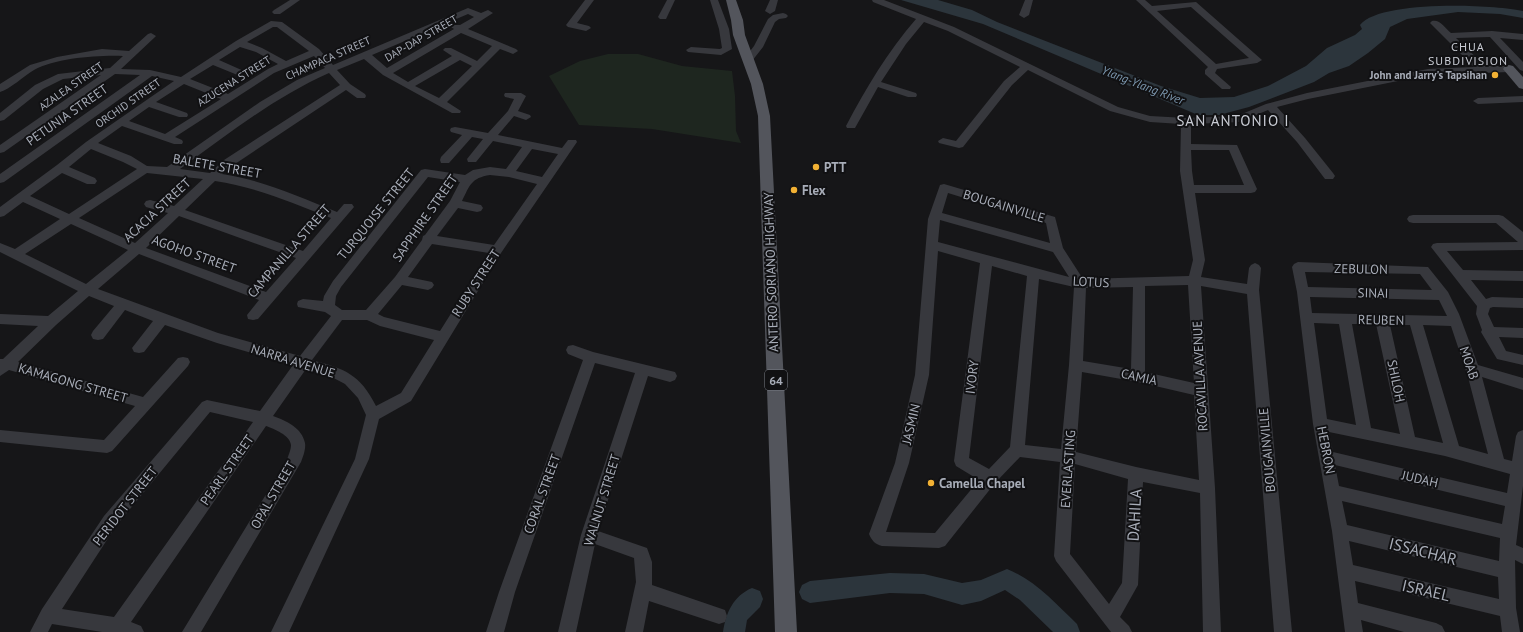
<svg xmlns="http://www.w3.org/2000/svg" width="1523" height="632" font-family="'PT Sans',sans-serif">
<rect width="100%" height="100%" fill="#161618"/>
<polygon fill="#1e261f" points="608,54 638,54 682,66 732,71 735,96 736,131 741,143 652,129 579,125 549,76 580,61"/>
<path fill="#2c353c" d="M901 0H938L972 10 997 22 1161 86 1200 98 1234 97 1268 86 1306 66 1327 48 1355 35 1362 29 1360 25C1379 0 1491 4 1523 11V18L1500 14 1458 12 1407 19 1390 27 1385 39 1368 53 1349 66 1329 73 1314 82 1249 107 1219 115H1198L983 24Z"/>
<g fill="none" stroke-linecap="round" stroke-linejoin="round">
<polyline stroke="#2c353c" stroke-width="3.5" points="752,599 757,598"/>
<g fill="#2c353c" fill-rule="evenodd">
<path d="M1007 569C1035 580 1056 604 1077 624L1080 632H1053L1020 600 1005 590 981 601 962 605 924 594 890 593 810 603 802 599 799 592 802 585 810 581 890 573 924 574 962 583 981 580Z"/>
<path d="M752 588 760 591 763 599 760 607 747 620 745 632H723C726 613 733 596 752 588Z"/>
</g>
<g fill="#37383d" fill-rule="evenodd">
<polygon points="290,0 300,0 280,14 274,14 272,12 274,10"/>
<polygon points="585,0 594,0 577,23 589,26 591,28 586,31 568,27 566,25"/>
<polygon points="667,0 675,0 666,19 660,19 658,17"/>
<polygon points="710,0 718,0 729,29 732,49 721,55 688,52 686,50 691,47 720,49 722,48 719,29"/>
<polygon points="770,0 778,0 775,11 770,14 765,11"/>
<path d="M872 0H884L954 27 1118 107 1150 116 1186 118 1237 116 1266 104 1307 93 1428 69 1474 67 1430 23 1432 21C1440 19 1445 28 1451 33L1492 31 1523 34V40L1500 38 1523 62V71L1520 70 1490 37 1456 38 1485 66H1509L1514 69 1509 72 1428 75 1308 99 1277 107 1305 138 1333 173 1335 176 1333 179H1325L1297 142 1268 110 1239 122 1191 124V144L1237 145 1257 189 1255 192 1251 193H1195L1205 260 1201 277 1247 284 1249 268 1251 265 1255 263 1259 265 1261 268 1259 290 1292 632H1274L1247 294 1201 286 1215 488 1221 632H1203L1200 493 1143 482 1138 585 1120 617 1129 626 1132 632H1111L1056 561 1054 556 1060 462 1020 457 995 483 945 546 939 548 882 546C875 544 872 541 869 534L895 463 915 375 928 219 940 185 944 184 1055 217 1063 248 1083 279 1189 276 1193 260 1180 171 1181 124 1150 122 1110 111 1028 70 1012 85 963 147 959 148 939 143 938 141 943 138 956 141 1004 81 1020 67 948 31 924 22 906 44 881 82 916 93 917 95 916 97H908L878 87 855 128H847L846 126C866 88 888 51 916 19L873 2ZM1191 150H1229L1244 185H1194L1192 171ZM948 193 1046 223 1050 243 942 213ZM940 220 1053 252 1069 277 938 242ZM938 251 980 263 954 461 956 466 979 480 935 533 886 532 909 463 929 375ZM992 266 1027 276 1010 447 989 469 969 458ZM1039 279 1074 287 1069 365 1061 449 1025 445ZM1188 285 1194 383 1145 372V286ZM1133 287 1131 369 1083 361 1086 288ZM1082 372 1138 382 1194 395 1199 480 1136 467 1076 452ZM1075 464 1128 479 1122 583 1109 604 1070 554Z"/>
<polygon points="1025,0 1033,0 1029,15 1024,18 1019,15"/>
<path d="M1136 0H1145L1152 6 1196 2 1262 60 1257 63 1217 69 1215 73 1231 87 1230 89H1222L1205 74V70L1208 67ZM1191 7 1249 58 1216 64 1157 11Z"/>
<path d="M468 8 481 13 488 10 493 13 468 29 516 49 518 51 513 54 500 49 447 102 461 111 460 113H452L383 75 364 59 337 70 350 84 365 94 366 96 365 98H357L346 90 232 166 222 174C262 180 300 197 337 212L344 204H352L354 207 258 319 253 320 248 319 247 315 259 300 139 254 98 289 218 333 300 356 331 316 325 312 298 307 297 304 298 301 303 299 323 301 324 296 333 281 421 170 425 169 465 175 473 170 490 167 506 169 522 147 493 141 476 162H468L467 159 483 139 472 137 449 163H441L440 160 441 157 462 135 451 132 450 130 451 128 455 127 488 133 508 111 514 99 505 97 504 95 505 93H521L526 96 518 111 530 115 531 117 526 120 514 116 498 135 562 148 568 140H576L577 142 501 253 411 401 379 419 369 459 289 632H271L355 459 366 415 358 398 345 384 326 374 306 369 273 416C287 421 302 428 305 443 306 449 303 457 301 462L201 632H182L287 460C288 456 291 450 291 445 290 435 274 429 266 426L131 622 141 626 144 632H102L52 624 48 632H30L42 609 104 516 202 402 207 400 260 411 293 365 217 343 165 325 144 352 139 353 134 352 132 348 153 321 125 310 103 339 98 340 93 339 91 335 93 331 114 306 89 296 56 325 18 362 143 397 178 358 183 357 188 358 190 362 188 366 112 451 107 453 0 442V430L104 440 135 406 9 370 0 376V359H3L38 326 0 324V314L48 316 78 291 0 252V243L15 249 60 219 23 202 4 216 0 217V207L57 165 86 142 174 81 152 76 4 182 0 183V174L140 75 115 74 4 152 0 153V145L101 75 63 79 43 89 4 120 0 121V113L35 85 58 74 110 68 123 56C98 55 56 58 34 70 24 76 10 89 0 92V84L30 65 57 57 102 49 129 51 148 34 151 33 156 36 154 38 121 69 150 70 181 77 236 41 271 21 282 22 319 49 333 65ZM468 14 474 17 460 25H453L451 27 454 29 387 68 372 55ZM273 27H277L309 51 286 61 262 48 247 42ZM461 33 492 46 477 61 451 48H445L443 50 452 56 408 82 393 73ZM240 47 256 52 278 64 268 69 228 94 190 79 213 65 240 76H246L248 74 246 72 219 60ZM314 56 325 68 297 80 260 102 167 167 147 166 131 156 98 143 122 126 174 144H182L183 142 182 140 175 137 274 73ZM460 60 472 66 439 98 415 86ZM329 73 340 85 224 160 210 173 180 169C228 134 275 97 329 73ZM184 84 221 99 165 134 129 121 149 107 179 117H187L188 115 187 113 156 102ZM91 149 123 162 137 169 69 214 30 196 62 173 87 184H95L97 181 95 178 69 167ZM532 149 558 154 542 177 516 171ZM147 173 203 179 174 206 150 200 146 201 144 204 146 207 168 213 135 243 79 218ZM490 175 509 177 537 184 494 245 437 236 458 208 477 212 481 211 483 208 481 205 462 201C470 185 471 178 490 175ZM428 177 460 182 450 201 425 235 423 236 422 240 395 277 366 310H342L335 305 336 296 341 287ZM215 181C256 187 293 203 331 218L303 251 185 210ZM179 216 296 258 266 292 146 248ZM71 224 128 250 86 284 25 254ZM432 244 489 253 440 331 384 317 378 314 402 285 428 290 432 288 434 285 432 282 408 277ZM342 320H367L380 326 434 340 401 393 376 406C360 374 345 369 312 360ZM210 412 253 422 114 617 62 609 116 526Z"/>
<polygon points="783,13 786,14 788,16 786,18 779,19 775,22 763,47 752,61 746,61 744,59 754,46 768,19 773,15"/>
<polygon points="1523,96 1523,102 1478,104 1473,101 1478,98"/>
<polygon points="1413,215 1499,215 1503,216 1523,232 1523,250 1447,251 1463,270 1523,271 1523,281 1471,280 1486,299 1492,297 1523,298 1523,308 1493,307 1490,308 1488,314 1494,327 1523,328 1523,338 1499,337 1506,351 1523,355 1523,365 1497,359 1481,332 1482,330 1476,314 1477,306 1431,247 1433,244 1437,243 1518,242 1496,223 1413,223 1409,222 1407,219 1409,216"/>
<path d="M1298 262 1428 267 1448 292 1459 314 1478 365 1523 378V390L1482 377 1504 459 1512 461 1516 436 1518 432 1523 430V486L1516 545 1523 548V564L1515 560 1516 608 1520 632H1502L1500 616 1355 581 1358 603 1436 623 1442 626 1445 632H1404L1361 620 1363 632H1345L1332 531 1313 424 1297 292 1292 267 1294 264ZM1305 272 1420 274 1432 290 1308 287ZM1310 297 1439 300 1447 316 1312 313ZM1314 323 1339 324 1356 425 1327 419ZM1352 324H1376L1400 434 1371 428ZM1390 325H1410L1443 443 1415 437ZM1423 325 1451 326 1468 377 1488 454 1459 446ZM1329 432 1445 456 1510 474 1507 493 1333 452ZM1335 465 1505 506 1502 524 1339 486ZM1342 501 1500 538 1499 561 1347 525ZM1349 541 1498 577 1499 599 1353 565Z"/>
<polygon points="573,345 593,352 675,372 677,376 675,380 670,382 648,376 598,531 647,548 652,562 652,585 725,610 727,616 725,622 719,624 649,601 643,632 625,632 636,582 634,558 595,544 576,632 558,632 581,535 635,373 595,363 515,592 504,632 486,632 499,592 583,360 568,354 566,350 568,346"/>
</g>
<g fill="#53555c" fill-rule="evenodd">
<polygon points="726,0 736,0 743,20 745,35 763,84 770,116 797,632 775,632 758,116 751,84 733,35 731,20"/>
<polygon points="1509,65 1513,66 1523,77 1523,89 1519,88 1503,69 1505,66"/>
</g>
</g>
<g fill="#f2b134" stroke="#111113" stroke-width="1.5">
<circle cx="1495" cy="75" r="4"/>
<circle cx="816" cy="167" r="4"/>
<circle cx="794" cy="190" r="4"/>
<circle cx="931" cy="483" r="4"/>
</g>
<g text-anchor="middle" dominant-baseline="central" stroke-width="4" stroke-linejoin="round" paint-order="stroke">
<g font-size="11" fill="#a8adb8" stroke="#111113">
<text transform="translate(421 38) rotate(-30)">DAP-DAP STREET</text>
<text transform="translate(328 58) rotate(-24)">CHAMPACA STREET</text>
<text transform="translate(234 81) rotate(-32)">AZUCENA STREET</text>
<text transform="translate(71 86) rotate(-35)">AZALEA STREET</text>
<text transform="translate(128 103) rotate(-35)">ORCHID STREET</text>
</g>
<g font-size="11" font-weight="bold" fill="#a8adb8" stroke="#111113" text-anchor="end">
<text x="1487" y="75">John and Jarry's Tapsihan</text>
</g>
<g font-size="12" letter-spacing="1" fill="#c9ccd4" stroke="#111113">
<text x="1468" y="46">CHUA<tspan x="1468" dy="14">SUBDIVISION</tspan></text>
</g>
<g font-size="12" font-style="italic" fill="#7f9bb3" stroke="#111113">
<text transform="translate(1143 85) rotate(21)">Ylang-Ylang River</text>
</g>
<rect fill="#111113" stroke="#7b7e86" stroke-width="1" x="765" y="370" width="22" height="20" rx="3"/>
<g font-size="12" font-weight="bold" fill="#a8adb8">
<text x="776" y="380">64</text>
</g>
<g font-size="13" fill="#a8adb8" stroke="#111113">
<text transform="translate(67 115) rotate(-35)">PETUNIA STREET</text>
<text transform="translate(217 166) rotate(10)">BALETE STREET</text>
<text transform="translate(1004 206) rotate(17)">BOUGAINVILLE</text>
<text transform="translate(157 210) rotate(-43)">ACACIA STREET</text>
<text transform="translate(376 214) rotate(-51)">TURQUOISE STREET</text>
<text transform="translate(425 218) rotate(-55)">SAPPHIRE STREET</text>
<text transform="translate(289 251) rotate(-49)">CAMPANILLA STREET</text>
<text transform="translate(194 254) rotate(20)">AGOHO STREET</text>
<text transform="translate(1361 269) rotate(1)">ZEBULON</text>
<text transform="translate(771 272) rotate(-92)">ANTERO SORIANO HIGHWAY</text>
<text transform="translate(1091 282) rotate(3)">LOTUS</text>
<text transform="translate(476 283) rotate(-57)">RUBY STREET</text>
<text transform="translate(1373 293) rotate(1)">SINAI</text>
<text transform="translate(1381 320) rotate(1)">REUBEN</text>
<text transform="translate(293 361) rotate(17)">NARRA AVENUE</text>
<text transform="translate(1469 363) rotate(72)">MOAB</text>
<text transform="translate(1200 376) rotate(-93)">ROCAVILLA AVENUE</text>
<text transform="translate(972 377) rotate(-83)">IVORY</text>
<text transform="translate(1139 377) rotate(12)">CAMIA</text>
<text transform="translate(1396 381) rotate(78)">SHILOH</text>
<text transform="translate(73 383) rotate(16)">KAMAGONG STREET</text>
<text transform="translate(911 424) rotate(-77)">JASMIN</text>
<text transform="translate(1267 450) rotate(-95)">BOUGAINVILLE</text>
<text transform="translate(1326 450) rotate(79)">HEBRON</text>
<text transform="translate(1068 469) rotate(-86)">EVERLASTING</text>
<text transform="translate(227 470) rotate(-55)">PEARL STREET</text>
<text transform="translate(1420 479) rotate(13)">JUDAH</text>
<text transform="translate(542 494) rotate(-70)">CORAL STREET</text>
<text transform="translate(273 495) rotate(-60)">OPAL STREET</text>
<text transform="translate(602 500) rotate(-73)">WALNUT STREET</text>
<text transform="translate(125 506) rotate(-52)">PERIDOT STREET</text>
</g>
<g font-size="13" font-weight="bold" fill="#a8adb8" stroke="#111113" text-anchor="start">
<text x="824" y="167">PTT</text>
<text x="802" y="190">Flex</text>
<text x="939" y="483">Camella Chapel</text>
</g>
<g font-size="15" letter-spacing="1" fill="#c9ccd4" stroke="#111113">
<text x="1233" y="120">SAN ANTONIO I</text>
</g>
<g font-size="16" fill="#a8adb8" stroke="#111113">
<text transform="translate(1134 515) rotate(-87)">DAHILA</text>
<text transform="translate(1423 551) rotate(14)">ISSACHAR</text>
<text transform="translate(1426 590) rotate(13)">ISRAEL</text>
</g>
</g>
</svg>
